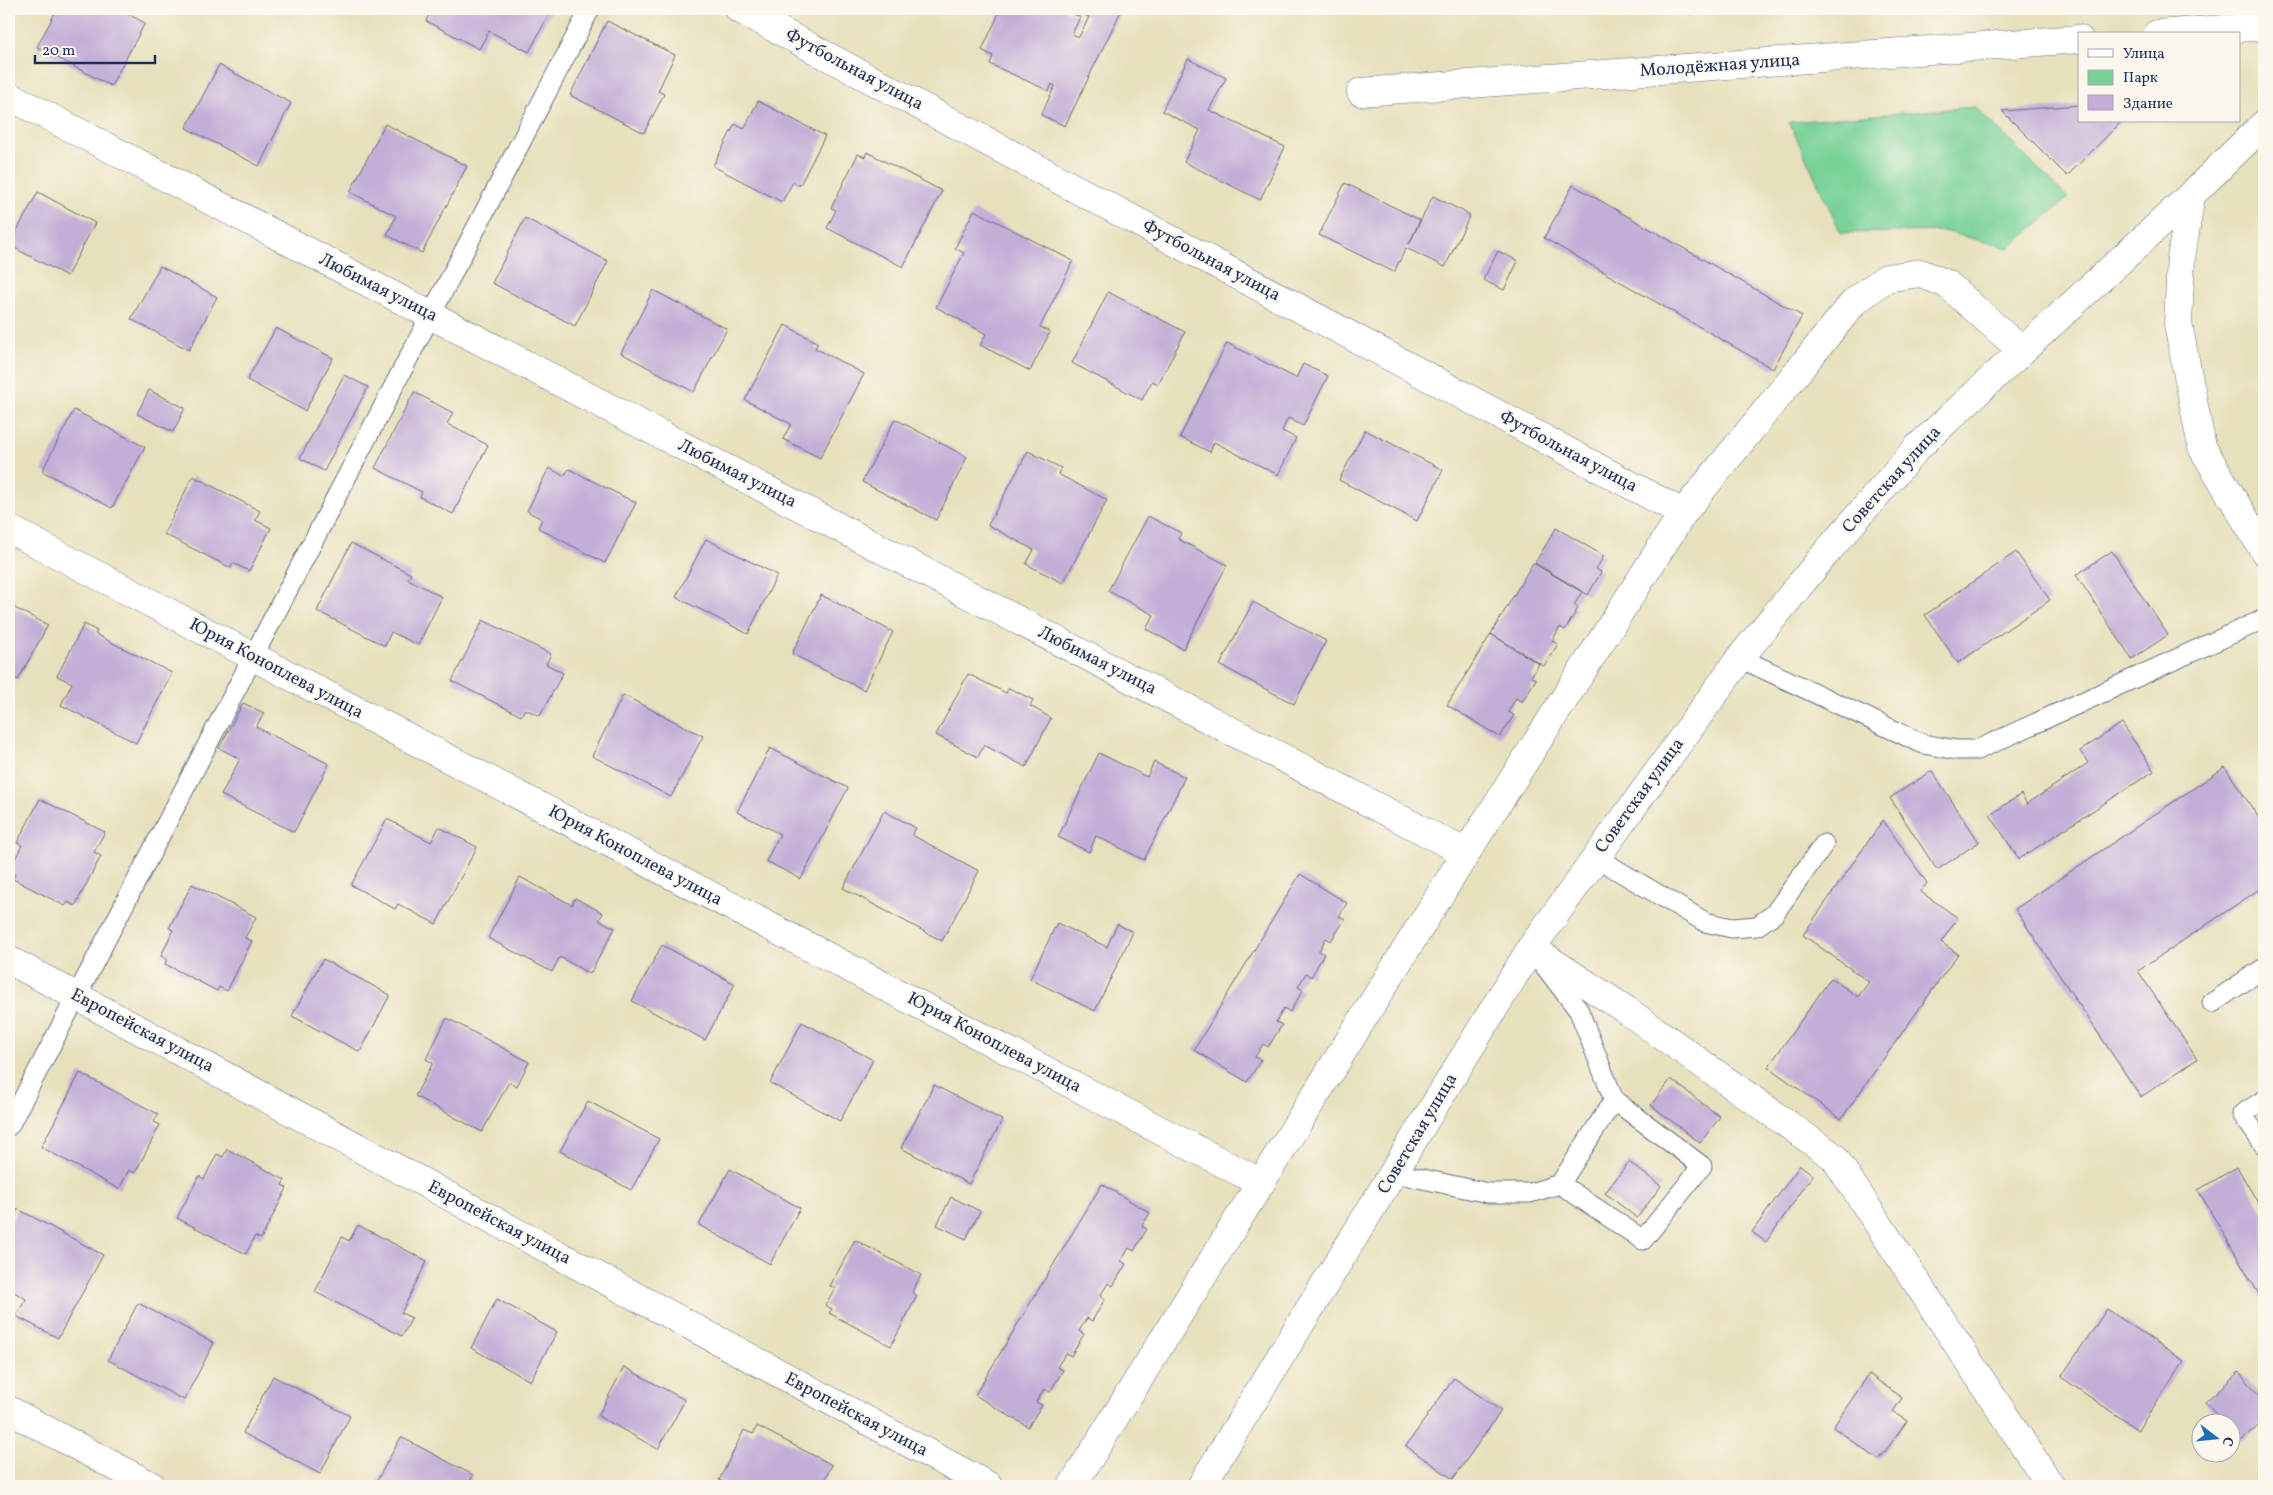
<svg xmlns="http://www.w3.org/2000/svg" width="2273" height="1495" font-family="Vollkorn,serif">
<rect width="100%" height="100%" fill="#fbf7ec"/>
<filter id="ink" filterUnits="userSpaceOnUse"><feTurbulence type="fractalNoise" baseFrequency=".02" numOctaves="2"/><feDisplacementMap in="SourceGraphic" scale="10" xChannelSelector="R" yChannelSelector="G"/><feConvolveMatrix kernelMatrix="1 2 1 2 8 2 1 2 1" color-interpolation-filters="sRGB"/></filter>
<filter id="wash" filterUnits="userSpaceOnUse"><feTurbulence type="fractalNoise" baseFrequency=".0096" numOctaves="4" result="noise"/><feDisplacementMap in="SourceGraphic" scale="20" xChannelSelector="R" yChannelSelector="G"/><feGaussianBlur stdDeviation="1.12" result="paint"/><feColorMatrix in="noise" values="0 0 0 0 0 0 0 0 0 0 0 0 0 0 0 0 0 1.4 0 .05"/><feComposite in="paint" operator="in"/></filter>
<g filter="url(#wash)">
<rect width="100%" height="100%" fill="#e7e0bc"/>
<polygon fill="#78d298" stroke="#4a807b" points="1975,107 2068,198 2009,248 1944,231 1841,233 1789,122"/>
<g id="blocks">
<g fill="#c3aed7">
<polygon points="57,9 119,9 145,23 111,86 37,47"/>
<polygon points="432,9 552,9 529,52 489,31 479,49 426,21"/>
<polygon points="1001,9 1062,9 1080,17 1072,34 1079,37 1089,17 1079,12 1081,9 1122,9 1065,126 1041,115 1055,86 1052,84 1049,91 990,64 993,56 982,50"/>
<polygon points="1688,9 1712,9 1712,12 1688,14"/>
<polygon points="607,21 675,55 658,91 664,94 644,133 570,95"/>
<polygon points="1188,59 1226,78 1209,110 1285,147 1260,200 1184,162 1200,130 1162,111"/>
<polygon points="219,65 291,103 259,166 186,128"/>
<polygon points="758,101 825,136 800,185 793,182 782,202 713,166 735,124 744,129"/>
<polygon points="2079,105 2079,121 2122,121 2067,176 2002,111"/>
<polygon points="385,124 467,166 422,253 387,235 396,216 350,192"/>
<polygon points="867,152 942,191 903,267 827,228 836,210 831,208 858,154 865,157"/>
<polygon points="1345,183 1420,220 1409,244 1433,196 1470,215 1445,267 1406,248 1394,272 1319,235"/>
<polygon points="1573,185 1802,316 1773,369 1544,238"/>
<polygon points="38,192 95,223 67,276 9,245"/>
<polygon points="974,210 1073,261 1040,327 1050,332 1030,371 980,345 986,334 936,307 964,253 955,248"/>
<polygon points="525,218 608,261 575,326 492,283"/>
<polygon points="1498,251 1518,261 1504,290 1483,280"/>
<polygon points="160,266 217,297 189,350 131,319"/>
<polygon points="653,290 727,329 694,392 621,353"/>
<polygon points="1108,292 1185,332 1158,384 1152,381 1142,400 1072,363"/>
<polygon points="785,325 818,343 815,348 864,374 820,458 783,439 791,424 745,400"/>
<polygon points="276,328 333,358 305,411 247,380"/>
<polygon points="1227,343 1296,378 1303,364 1328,376 1303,426 1288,418 1282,431 1296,438 1278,475 1214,442 1210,452 1180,437"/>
<polygon points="344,375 368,387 324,471 300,458"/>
<polygon points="149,390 185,408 173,432 137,414"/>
<polygon points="414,392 453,413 447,424 488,445 453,514 420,497 422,492 375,468"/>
<polygon points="74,410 145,447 112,508 42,471"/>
<polygon points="895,419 967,457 936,520 862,482"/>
<polygon points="1365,430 1443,470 1417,521 1339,480"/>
<polygon points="1028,451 1061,468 1058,474 1107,500 1063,583 1026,564 1034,550 988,525"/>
<polygon points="549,468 564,476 569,469 636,503 605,563 538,528 542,519 527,511"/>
<polygon points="193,476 260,511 255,520 271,528 249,571 233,563 231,568 164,534"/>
<polygon points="1148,516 1181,533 1178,539 1227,565 1183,649 1146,629 1154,615 1108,591"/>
<polygon points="1556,528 1604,556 1596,569 1601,572 1588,595 1535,563"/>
<polygon points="706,539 777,575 748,634 676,597"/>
<polygon points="351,543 411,574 408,579 442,597 418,645 391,632 385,646 317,611"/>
<polygon points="2112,551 2168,635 2132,659 2076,575"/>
<polygon points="2016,552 2050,600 1958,663 1925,615"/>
<polygon points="1533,563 1582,592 1574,605 1578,608 1565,630 1560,627 1552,641 1558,644 1544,666 1491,634"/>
<polygon points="821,595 893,632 864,690 792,654"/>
<polygon points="1253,602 1326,641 1294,704 1220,665"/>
<polygon points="9,605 48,625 18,680 9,675"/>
<polygon points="483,620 551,654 546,664 563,673 540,716 525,709 521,716 452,681"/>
<polygon points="84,624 97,631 95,634 172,673 136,743 61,705 72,683 57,676"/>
<polygon points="1491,634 1539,664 1531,677 1536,679 1522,702 1516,698 1508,712 1514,715 1500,737 1447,705"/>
<polygon points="968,674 1006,693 1009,688 1033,700 1030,706 1051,718 1026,767 984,745 978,757 936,735"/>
<polygon points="623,695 703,736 671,797 592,756"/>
<polygon points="243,703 264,713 256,727 329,764 294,832 221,795 240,759 219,748"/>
<polygon points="2122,723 2154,771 2019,859 1990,815 2021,794 2027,804 2088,763 2080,751"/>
<polygon points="770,748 848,788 801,879 766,861 780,834 737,812"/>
<polygon points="1099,753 1147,777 1154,762 1185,777 1144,860 1096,836 1089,852 1058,837"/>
<polygon points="2225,767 2264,826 2264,886 2138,971 2197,1059 2141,1097 2015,909"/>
<polygon points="1932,771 1979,842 1937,870 1890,798"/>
<polygon points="40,799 105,832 94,852 101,856 75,906 68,902 65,906 13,879 15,874 9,871 22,845 17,843"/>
<polygon points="884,811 916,828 912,835 979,871 942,941 843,888"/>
<polygon points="387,819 431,842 439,827 477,847 436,924 398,904 395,909 351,885"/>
<polygon points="1883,820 1927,883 1921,892 1958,918 1941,942 1958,954 1841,1119 1768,1067 1831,978 1858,997 1869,982 1803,935"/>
<polygon points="1300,874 1347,903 1339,916 1345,919 1331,941 1326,938 1319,951 1324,954 1311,977 1306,973 1298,987 1303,990 1290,1012 1284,1008 1276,1022 1282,1025 1268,1047 1263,1044 1255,1057 1261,1060 1247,1082 1194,1050"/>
<polygon points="520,877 572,905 575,898 603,913 599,920 615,928 590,974 560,957 552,972 488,938"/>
<polygon points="192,884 256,917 245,938 252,941 227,991 219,987 217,991 165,964 167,959 161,956 173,930 169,928"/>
<polygon points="1057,923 1107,947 1117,924 1133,932 1095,1011 1030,979"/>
<polygon points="662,945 735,984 705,1040 632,1001"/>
<polygon points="323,959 390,995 360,1052 292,1016"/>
<polygon points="447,1018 529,1062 517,1086 509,1082 482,1132 415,1096 433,1063 426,1059"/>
<polygon points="802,1022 873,1060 840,1121 770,1083"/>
<polygon points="80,1073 158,1114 154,1122 160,1125 135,1173 129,1170 119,1189 41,1147"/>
<polygon points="1671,1079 1720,1117 1700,1143 1651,1105"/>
<polygon points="934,1085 1002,1120 969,1184 901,1148"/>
<polygon points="588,1101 659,1139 631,1190 560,1151"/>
<polygon points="227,1149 285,1180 282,1185 287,1188 261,1239 255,1236 246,1254 177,1218 199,1176 204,1179 217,1154 223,1157"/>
<polygon points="1629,1162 1661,1186 1637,1218 1605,1193"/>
<polygon points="1800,1165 1813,1175 1766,1242 1752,1232"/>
<polygon points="2237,1167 2264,1213 2264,1303 2198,1190"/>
<polygon points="730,1169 800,1208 770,1264 699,1225"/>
<polygon points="1102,1184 1150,1213 1142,1226 1147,1229 1134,1251 1129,1248 1121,1261 1126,1264 1113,1286 1108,1283 1100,1296 1105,1299 1092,1321 1087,1318 1079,1331 1084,1334 1071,1356 1066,1353 1057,1367 1063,1370 1050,1392 1044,1389 1036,1402 1042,1405 1028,1427 975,1395"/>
<polygon points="951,1197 980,1211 966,1239 937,1225"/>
<polygon points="18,1209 103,1255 58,1338 16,1316 26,1299 9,1289 9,1227"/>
<polygon points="358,1225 427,1261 401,1313 412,1318 402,1336 315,1292 342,1237 349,1241"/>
<polygon points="855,1240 921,1275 912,1292 917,1296 891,1346 829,1313 832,1309 825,1305 835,1288 830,1286"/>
<polygon points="497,1299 557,1332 530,1381 471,1348"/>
<polygon points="138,1303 214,1343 184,1400 108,1360"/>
<polygon points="2107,1309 2184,1361 2138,1430 2061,1377"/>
<polygon points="624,1367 685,1400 658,1449 598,1416"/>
<polygon points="2239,1372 2264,1400 2264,1421 2240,1442 2230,1431 2230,1422 2223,1422 2205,1402"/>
<polygon points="1869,1374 1902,1398 1893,1412 1907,1421 1879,1460 1833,1427"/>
<polygon points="273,1376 350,1416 320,1474 243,1433"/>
<polygon points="1454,1378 1501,1411 1453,1479 1406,1446"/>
<polygon points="757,1426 832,1465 821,1486 728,1486 729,1485 719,1480 744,1430 753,1434"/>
<polygon points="401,1437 473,1475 468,1486 374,1486"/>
</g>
</g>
</g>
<g filter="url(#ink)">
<use href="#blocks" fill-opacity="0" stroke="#626d7f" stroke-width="1"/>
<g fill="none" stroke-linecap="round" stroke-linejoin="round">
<defs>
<g id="service">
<polyline points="1740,658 1923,744 1957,750 1977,750 2264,619"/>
<polyline points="1595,857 1705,922 1732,928 1757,926 1774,914 1824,844"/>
<polyline points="2212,1003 2264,968"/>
<polyline points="2264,1100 2242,1114 2264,1145"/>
<polyline points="9,1126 590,9"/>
<polyline points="1395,1173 1488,1193 1530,1193 1560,1184 1614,1100 1579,1011 1540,960"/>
<polyline points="1560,1184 1643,1240 1702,1166 1614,1100"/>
</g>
<g id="minor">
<polyline points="739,9 1683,513"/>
<polyline points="2157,34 2264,26"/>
<polyline points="1361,92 2079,39"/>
<polyline points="9,96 1466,853"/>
<polyline points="9,529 1261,1183"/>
<polyline points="1531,948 1626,1010 1834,1157 2051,1486"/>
<polyline points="9,960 989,1486"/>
<polyline points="9,1410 152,1486"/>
<polyline points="1072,1486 1466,853 1683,513 1854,302 1886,278 1920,273 1947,284 2021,350"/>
</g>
<g id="secondary">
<polyline points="2191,195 2181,258 2178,324 2202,447 2264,551"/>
<polyline points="1201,1486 1531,948 1740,658 1826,553 1918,447 2191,195 2264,124"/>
</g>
</defs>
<use href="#service" stroke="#626d7f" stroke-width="21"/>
<use href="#minor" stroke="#626d7f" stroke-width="29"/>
<use href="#secondary" stroke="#626d7f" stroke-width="29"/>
<use href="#service" stroke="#fff" stroke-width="19"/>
<use href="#minor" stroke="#fff" stroke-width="28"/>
<use href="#secondary" stroke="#fff" stroke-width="28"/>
</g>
</g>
<g text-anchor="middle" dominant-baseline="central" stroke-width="4" stroke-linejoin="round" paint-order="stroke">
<g font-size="18" fill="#1b2f5e" stroke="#fbf7ec">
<text transform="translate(1720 66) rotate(-4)">Молодёжная улица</text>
<text transform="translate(854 70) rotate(28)">Футбольная улица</text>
<text transform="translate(1211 261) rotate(28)">Футбольная улица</text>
<text transform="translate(378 288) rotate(27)">Любимая улица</text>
<text transform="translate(1568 452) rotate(28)">Футбольная улица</text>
<text transform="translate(737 474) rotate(27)">Любимая улица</text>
<text transform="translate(1892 480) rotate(-48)">Советская улица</text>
<text transform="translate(1097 661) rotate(27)">Любимая улица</text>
<text transform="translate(276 669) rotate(28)">Юрия Коноплева улица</text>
<text transform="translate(1640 796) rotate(-54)">Советская улица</text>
<text transform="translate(635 856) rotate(28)">Юрия Коноплева улица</text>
<text transform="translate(142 1031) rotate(28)">Европейская улица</text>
<text transform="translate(994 1043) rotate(28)">Юрия Коноплева улица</text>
<text transform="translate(1418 1134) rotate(-59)">Советская улица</text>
<text transform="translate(499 1223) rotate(28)">Европейская улица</text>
<text transform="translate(856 1415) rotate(28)">Европейская улица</text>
</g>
</g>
<rect width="2273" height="1495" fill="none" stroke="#fbf7ec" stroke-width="30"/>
<rect x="2078" y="32" width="162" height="90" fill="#fbf7ec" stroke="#a1a7b3"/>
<rect x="2088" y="49" width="25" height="8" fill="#ffffff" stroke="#a1a7b3"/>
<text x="2123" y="58" font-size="15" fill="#1b2f5e">Улица</text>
<rect x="2088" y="70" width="25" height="15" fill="#78d298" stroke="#a1a7b3"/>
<text x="2123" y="82" font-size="15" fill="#1b2f5e">Парк</text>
<rect x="2088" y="95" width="25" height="15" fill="#c3aed7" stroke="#a1a7b3"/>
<text x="2123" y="108" font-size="15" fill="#1b2f5e">Здание</text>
<g transform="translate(2216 1438) rotate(106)"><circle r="24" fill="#fbf7ec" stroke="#a1a7b3"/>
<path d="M0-4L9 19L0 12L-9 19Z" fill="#1f6fb2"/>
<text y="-8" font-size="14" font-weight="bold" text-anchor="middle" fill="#1b2f5e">С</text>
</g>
<path d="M35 55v8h120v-8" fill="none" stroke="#1b2f5e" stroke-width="2.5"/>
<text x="42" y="55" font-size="15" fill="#1b2f5e" stroke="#fbf7ec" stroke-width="4" paint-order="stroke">20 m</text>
</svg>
